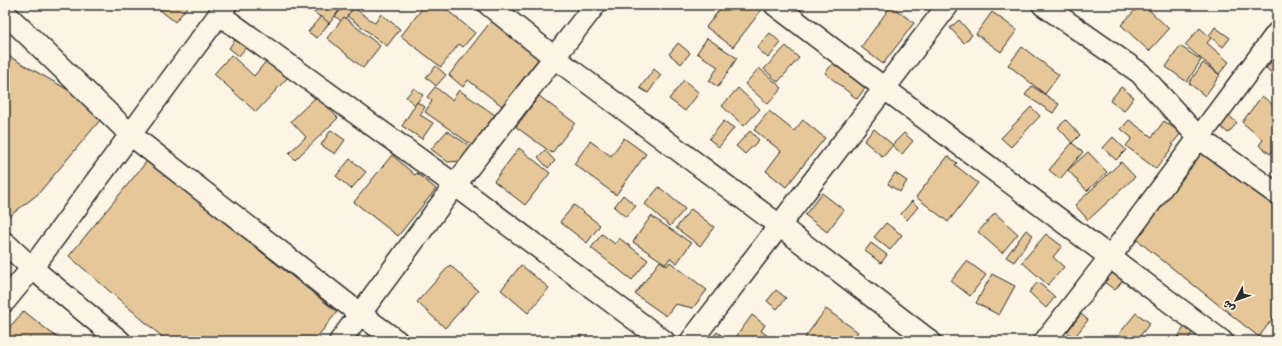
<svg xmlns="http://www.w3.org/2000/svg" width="1282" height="346" font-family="Sriracha,'Playpen Sans Arabic',sans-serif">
<rect width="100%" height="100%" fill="#fcf5e5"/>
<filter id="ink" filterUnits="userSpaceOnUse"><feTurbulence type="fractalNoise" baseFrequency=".025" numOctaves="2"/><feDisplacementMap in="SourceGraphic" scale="8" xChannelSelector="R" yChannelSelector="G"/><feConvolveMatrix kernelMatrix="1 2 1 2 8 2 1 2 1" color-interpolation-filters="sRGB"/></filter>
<g filter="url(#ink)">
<g fill="#e6c799" stroke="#2b2b2b">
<polygon points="164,5 163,5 189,5 175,22 160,10"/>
<polygon points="305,5 343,5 329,24"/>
<polygon points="346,5 349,5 354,9 342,22 335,16"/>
<polygon points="425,5 441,5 475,33 463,47 459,44 441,67 401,36"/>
<polygon points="723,5 726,5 731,8 733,5 760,5 763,8 733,47 706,27"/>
<polygon points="1140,5 1144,5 1169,29 1149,51 1121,25"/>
<polygon points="891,6 914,23 883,64 861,47"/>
<polygon points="354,8 375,23 381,14 400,29 387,46 347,16"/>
<polygon points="992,12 1017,30 1001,52 976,34"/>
<polygon points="321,16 329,23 317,38 308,32"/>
<polygon points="344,17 380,46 363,68 327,38"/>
<polygon points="492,20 540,57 502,106 468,80 463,87 449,75"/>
<polygon points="959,20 972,35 964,43 950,28"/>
<polygon points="1215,27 1230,38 1223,47 1209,36"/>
<polygon points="1200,28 1211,38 1207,43 1229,62 1219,74 1185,45"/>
<polygon points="770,33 781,43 768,58 757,48"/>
<polygon points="237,37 248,45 239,56 229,48"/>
<polygon points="707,38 737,58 718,87 709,81 718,67 697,53"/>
<polygon points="678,43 690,53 681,64 669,54"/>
<polygon points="786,46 799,58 778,82 764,69"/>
<polygon points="1180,46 1201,60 1187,82 1166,67"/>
<polygon points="1022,47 1059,75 1045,94 1008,65"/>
<polygon points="5,54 107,112 38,194 7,218 5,215"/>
<polygon points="231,55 254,76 268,59 288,77 256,112 214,74"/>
<polygon points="1277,55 1277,77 1266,68"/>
<polygon points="834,62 865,88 857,99 825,73"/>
<polygon points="1203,63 1220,75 1205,96 1189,83"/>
<polygon points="436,66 446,75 436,86 426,77"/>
<polygon points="759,68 782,88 768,104 745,84"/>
<polygon points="654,69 661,75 648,93 640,88"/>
<polygon points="684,80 699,93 685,111 669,99"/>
<polygon points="1032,86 1059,104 1053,113 1025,95"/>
<polygon points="435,87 452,100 459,90 495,115 472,145 425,112 432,101 427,97"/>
<polygon points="1121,87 1134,97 1124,111 1110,101"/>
<polygon points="414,88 423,95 415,105 406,97"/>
<polygon points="738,88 760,109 744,126 722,106"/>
<polygon points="317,96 338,118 295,160 289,153 306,137 291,121"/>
<polygon points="539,96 575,123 552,153 516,127"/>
<polygon points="1262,96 1277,108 1277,145 1270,154 1259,145 1263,140 1242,122"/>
<polygon points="417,102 425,107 420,115 433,123 422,139 402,126"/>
<polygon points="1031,107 1040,116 1011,147 1001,138"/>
<polygon points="1223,110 1237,123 1228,133 1213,120"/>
<polygon points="769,111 794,131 803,120 825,138 786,187 766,171 781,151 754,130"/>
<polygon points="1066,120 1080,135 1072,143 1058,127"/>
<polygon points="1129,120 1152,137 1164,121 1181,133 1172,144 1174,145 1156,169 1126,146 1132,138 1121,129"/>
<polygon points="724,121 734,128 719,147 709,139"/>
<polygon points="874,129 893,145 883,157 864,141"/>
<polygon points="331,130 345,140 335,154 321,145"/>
<polygon points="447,131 471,147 461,161 448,162 431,149"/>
<polygon points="750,131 759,140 745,154 736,146"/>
<polygon points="904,133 913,141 902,154 892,145"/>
<polygon points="1113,137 1126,150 1116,160 1103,148"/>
<polygon points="624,138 646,154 616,195 574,164 590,141 611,156"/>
<polygon points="1072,143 1083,152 1060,179 1049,170"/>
<polygon points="519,148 550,173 525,205 494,181"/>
<polygon points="1197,149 1277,208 1277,312 1259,337 1132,236"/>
<polygon points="545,150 555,161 548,168 538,157"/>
<polygon points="1088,152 1107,172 1087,191 1068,170"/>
<polygon points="392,155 415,175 417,173 436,189 398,236 354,202"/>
<polygon points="948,156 957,163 955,165 978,183 948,222 916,197"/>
<polygon points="350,159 366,172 351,189 336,176"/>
<polygon points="147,161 337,312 314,341 167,341 69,256"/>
<polygon points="1121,162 1135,177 1088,220 1075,205"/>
<polygon points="895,173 907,181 900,192 888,184"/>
<polygon points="659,187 685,209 670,226 645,204"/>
<polygon points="822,193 844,210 827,232 805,215"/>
<polygon points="623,195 636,206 626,217 614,207"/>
<polygon points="912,201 918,207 907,220 901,214"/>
<polygon points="574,205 600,225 587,243 560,222"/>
<polygon points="691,209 714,227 700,246 676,228"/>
<polygon points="995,213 1018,234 1002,253 978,232"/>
<polygon points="651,216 691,243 677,263 670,258 666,264 633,242"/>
<polygon points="886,223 902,235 890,250 874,237"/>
<polygon points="1026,230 1033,235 1014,262 1006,257"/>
<polygon points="602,234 615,244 619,238 648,260 632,280 591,248"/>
<polygon points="1046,234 1062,246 1053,257 1064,267 1048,285 1022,262"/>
<polygon points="871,243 887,255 881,263 865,251"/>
<polygon points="660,261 667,266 670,262 707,290 693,308 675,304 666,316 635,294"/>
<polygon points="967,261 986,275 970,296 951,281"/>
<polygon points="450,265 478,291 445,328 417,302"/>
<polygon points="521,265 549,288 528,313 501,290"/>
<polygon points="1112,271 1123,280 1115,290 1103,281"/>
<polygon points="992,274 1015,286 999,315 976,303"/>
<polygon points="1038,282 1055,297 1046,308 1029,292"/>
<polygon points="776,290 786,298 777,309 767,301"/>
<polygon points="826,309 858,332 851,341 810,341 805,337"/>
<polygon points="24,311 61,341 5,341 5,332"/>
<polygon points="1136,313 1150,323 1136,341 1128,341 1119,334"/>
<polygon points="1081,314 1088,320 1074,338 1067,332"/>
<polygon points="752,315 765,325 761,331 775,341 733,341"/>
<polygon points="1187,323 1195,328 1187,341 1177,341 1176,340"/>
<polygon points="717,332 729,341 710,341"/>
<polygon points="581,335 587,341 574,341"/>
</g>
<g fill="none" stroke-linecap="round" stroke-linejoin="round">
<defs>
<g id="minor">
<polyline points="489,5 555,58 780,226 930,341"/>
<polyline points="775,5 884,88 1222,341"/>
<polyline points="1043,5 1140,73 1199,138 1277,194"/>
<polyline points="5,13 131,135 360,314 397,341"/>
<polyline points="220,15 455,185 664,341"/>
<polyline points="5,243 32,268 120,341"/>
<polyline points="5,301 32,268 226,5"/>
<polyline points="340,341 455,185 595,5"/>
<polyline points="691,341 948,5"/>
<polyline points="1045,341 1110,257 1277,33"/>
</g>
</defs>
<use href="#minor" stroke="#2b2b2b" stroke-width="24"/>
<use href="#minor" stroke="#fcf5e5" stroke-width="21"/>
</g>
</g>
<rect width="1282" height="346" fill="none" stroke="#fcf5e5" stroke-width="20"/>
<rect x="10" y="10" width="1262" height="326" fill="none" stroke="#2b2b2b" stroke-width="1.5" filter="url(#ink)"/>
<g transform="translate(1236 300) rotate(229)" stroke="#fcf5e5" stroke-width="3" paint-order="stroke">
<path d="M0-3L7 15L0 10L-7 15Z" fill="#2b2b2b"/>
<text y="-6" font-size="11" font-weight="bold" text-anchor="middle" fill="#2b2b2b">ش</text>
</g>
</svg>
